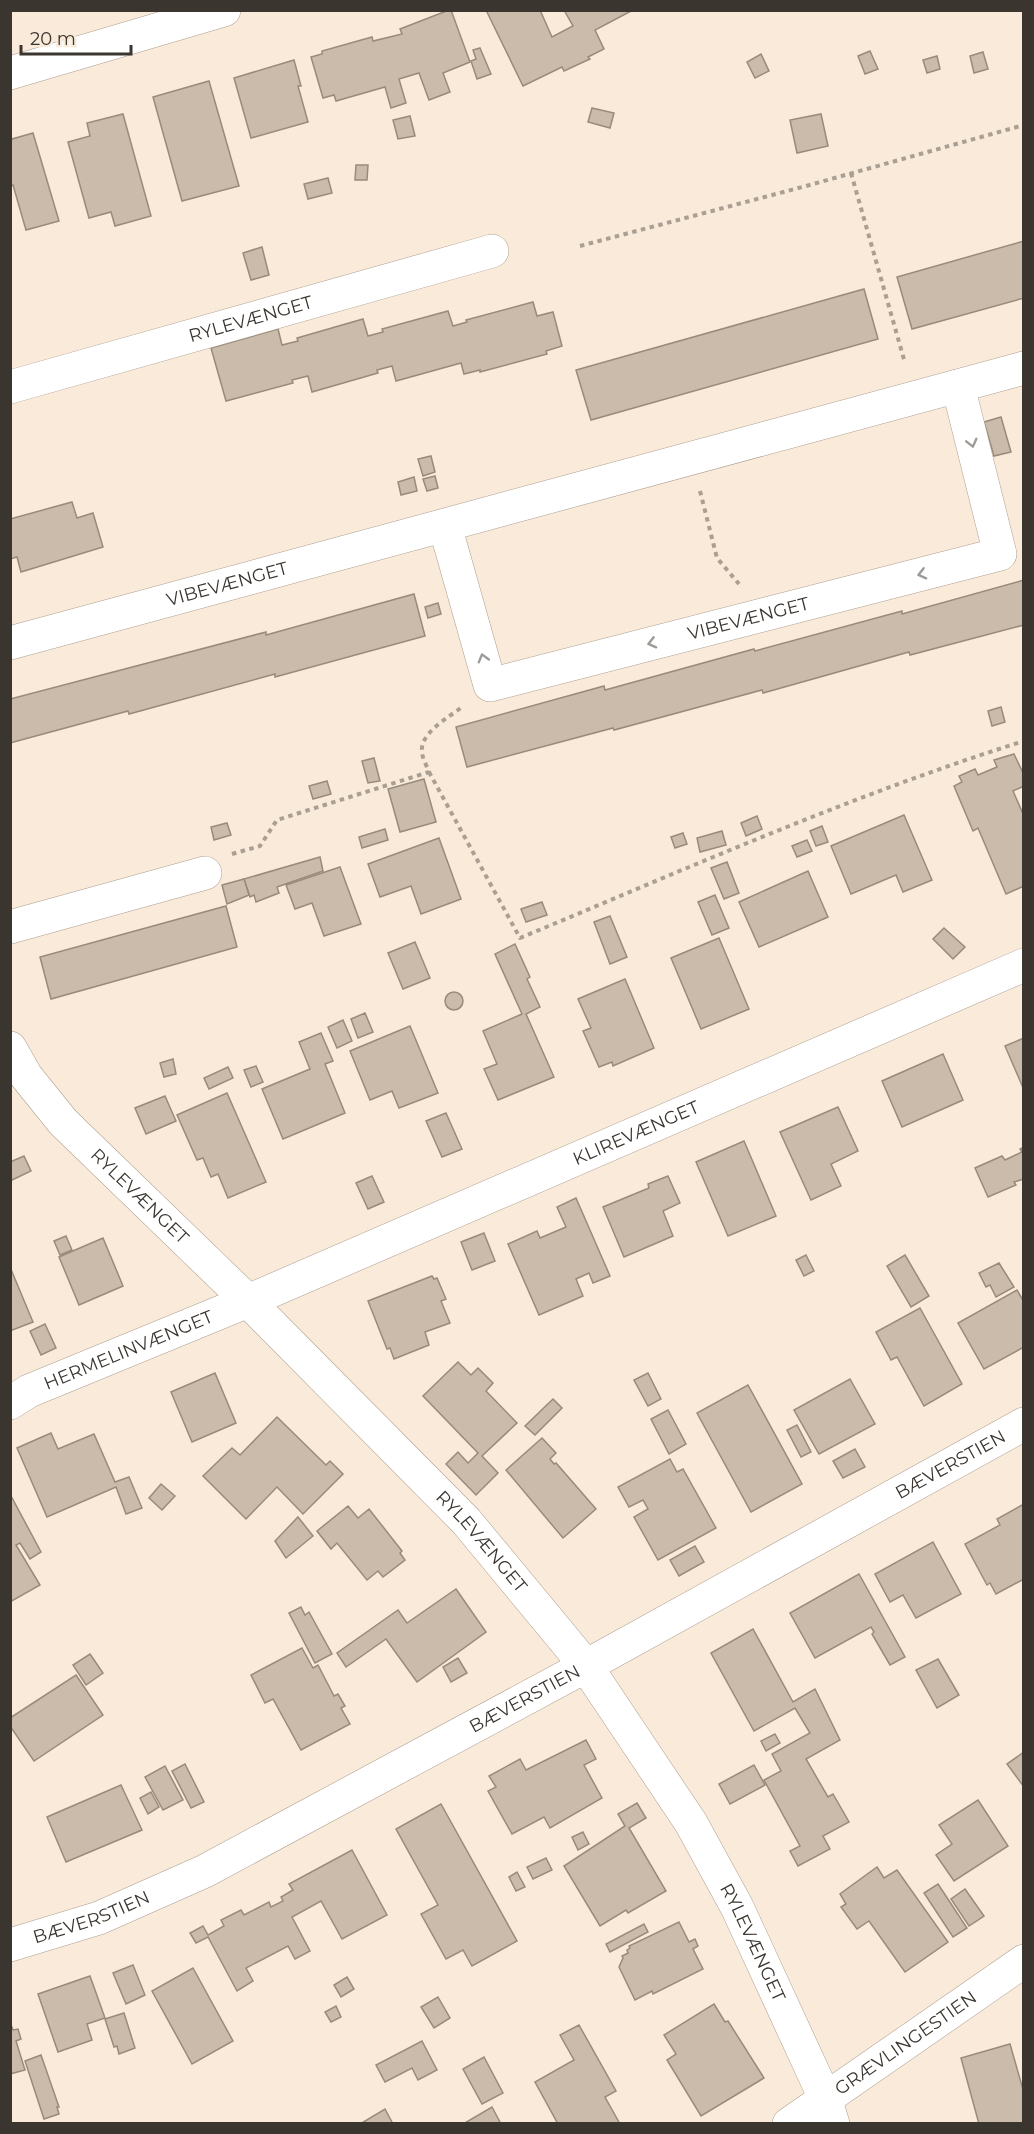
<svg xmlns="http://www.w3.org/2000/svg" width="1034" height="2134" font-family="Montserrat,sans-serif">
<rect width="100%" height="100%" fill="#f9eada"/>
<g fill="#cabbab" stroke="#998b7c" stroke-width="1.5">
<polygon points="449,10 451,10 470,62 443,73 450,92 429,100 419,73 399,79 406,103 391,108 385,87 336,101 334,95 323,98 311,57 322,54 322,51 372,37 373,41 402,34 400,29"/>
<polygon points="486,10 540,10 552,37 573,26 564,10 633,10 595,30 604,49 588,57 590,59 564,71 562,67 523,86"/>
<polygon points="480,48 491,74 477,79 471,61 476,59 473,50"/>
<polygon points="870,51 878,69 865,74 858,56"/>
<polygon points="983,52 988,69 974,73 970,56"/>
<polygon points="761,54 769,71 755,78 747,62"/>
<polygon points="937,56 940,69 927,73 923,60"/>
<polygon points="294,60 301,86 298,86 308,122 251,138 234,78"/>
<polygon points="209,81 239,186 182,201 153,97"/>
<polygon points="592,108 614,113 610,128 588,122"/>
<polygon points="123,114 151,216 115,226 111,212 89,218 68,142 90,136 87,123"/>
<polygon points="821,114 828,146 797,153 790,120"/>
<polygon points="410,116 415,136 398,139 393,120"/>
<polygon points="33,133 59,221 26,230 13,185 10,186 10,135 12,139"/>
<polygon points="356,165 368,165 367,180 355,180"/>
<polygon points="328,178 332,193 308,199 304,184"/>
<polygon points="1024,241 1024,298 912,329 897,277"/>
<polygon points="262,247 269,275 251,280 243,253"/>
<polygon points="864,289 878,339 591,420 576,370"/>
<polygon points="533,302 537,316 553,312 562,346 546,351 547,354 480,372 480,370 464,374 461,363 396,381 392,366 377,370 378,373 312,392 308,376 292,380 293,383 226,401 211,348 278,329 282,345 298,341 297,338 363,319 368,336 383,332 382,329 448,311 453,326 467,322 466,320"/>
<polygon points="1001,417 1011,452 994,456 984,422"/>
<polygon points="431,456 435,472 423,476 418,459"/>
<polygon points="435,476 438,488 427,491 423,479"/>
<polygon points="414,477 417,491 401,495 398,482"/>
<polygon points="72,502 77,518 93,513 103,547 21,572 17,557 10,559 10,519"/>
<polygon points="1024,580 1024,625 910,655 909,652 763,693 762,690 614,730 613,728 467,767 456,727 604,686 605,690 754,649 755,651 902,611 902,614"/>
<polygon points="414,594 425,636 275,677 275,674 129,714 128,711 10,743 10,699 266,632 266,635"/>
<polygon points="438,603 441,614 428,618 425,607"/>
<polygon points="1001,707 1005,722 992,726 988,711"/>
<polygon points="1014,754 1024,775 1024,786 1013,791 1024,816 1024,886 1006,894 978,828 973,831 954,786 962,782 959,776 975,769 978,775 997,767 994,760"/>
<polygon points="374,758 380,781 368,783 362,761"/>
<polygon points="424,779 436,822 400,832 388,789"/>
<polygon points="327,781 331,794 313,799 309,786"/>
<polygon points="904,815 932,880 903,892 896,875 851,894 831,846"/>
<polygon points="757,816 762,829 746,836 741,823"/>
<polygon points="227,823 231,835 214,840 211,827"/>
<polygon points="822,826 828,842 816,846 810,831"/>
<polygon points="385,829 388,840 362,848 359,837"/>
<polygon points="722,831 726,845 700,852 697,838"/>
<polygon points="683,833 687,844 675,848 671,837"/>
<polygon points="439,838 461,899 421,914 411,886 380,897 368,864"/>
<polygon points="807,840 812,851 797,857 792,846"/>
<polygon points="320,857 323,871 277,887 279,893 256,902 254,895 250,897 244,879"/>
<polygon points="727,862 739,893 724,899 711,868"/>
<polygon points="340,867 361,924 324,936 312,903 295,909 286,885"/>
<polygon points="808,871 828,917 759,947 739,902"/>
<polygon points="244,879 249,895 227,904 222,885"/>
<polygon points="715,895 729,928 712,935 698,902"/>
<polygon points="542,902 547,915 526,922 521,909"/>
<polygon points="226,906 237,947 51,999 40,957"/>
<polygon points="610,916 627,957 610,964 594,922"/>
<polygon points="944,928 965,947 953,959 933,939"/>
<polygon points="719,938 749,1009 701,1029 671,958"/>
<polygon points="415,942 430,978 403,989 388,953"/>
<polygon points="515,944 530,977 527,979 540,1007 526,1014 554,1077 498,1100 484,1069 497,1064 483,1031 522,1014 495,954"/>
<polygon points="625,979 654,1048 613,1066 612,1062 599,1067 583,1031 591,1028 578,999"/>
<circle cx="454" cy="1001" r="9"/>
<polygon points="365,1013 373,1032 358,1038 351,1019"/>
<polygon points="343,1020 352,1041 337,1048 328,1027"/>
<polygon points="410,1026 438,1093 399,1108 392,1091 370,1100 350,1051"/>
<polygon points="321,1033 333,1061 325,1064 345,1113 283,1139 262,1089 310,1069 299,1042"/>
<polygon points="1024,1038 1024,1090 1005,1046"/>
<polygon points="943,1054 963,1100 902,1127 882,1081"/>
<polygon points="173,1059 176,1074 164,1077 160,1063"/>
<polygon points="256,1066 263,1082 251,1087 244,1070"/>
<polygon points="228,1067 233,1078 209,1089 204,1078"/>
<polygon points="227,1093 266,1182 228,1198 218,1174 211,1177 203,1158 197,1160 177,1115"/>
<polygon points="165,1096 176,1121 146,1134 135,1108"/>
<polygon points="838,1107 858,1151 831,1164 841,1186 811,1200 780,1132"/>
<polygon points="446,1113 462,1149 442,1157 426,1121"/>
<polygon points="744,1141 776,1216 728,1236 696,1162"/>
<polygon points="1024,1147 1024,1179 1014,1182 1016,1185 988,1197 975,1168 1002,1156 1005,1160 1022,1152 1020,1149"/>
<polygon points="24,1156 31,1171 10,1181 10,1162"/>
<polygon points="372,1176 384,1202 368,1209 356,1183"/>
<polygon points="668,1176 680,1203 663,1211 673,1236 624,1257 603,1207 649,1188 648,1184"/>
<polygon points="576,1198 610,1276 593,1283 589,1273 576,1279 583,1296 539,1315 508,1244 537,1231 540,1238 566,1227 557,1207"/>
<polygon points="484,1233 495,1261 472,1270 461,1242"/>
<polygon points="66,1236 72,1250 60,1255 54,1241"/>
<polygon points="103,1238 123,1286 79,1305 59,1257"/>
<polygon points="806,1255 814,1271 804,1276 796,1260"/>
<polygon points="905,1255 929,1296 911,1307 887,1266"/>
<polygon points="999,1263 1014,1287 996,1297 990,1285 986,1287 979,1273"/>
<polygon points="10,1267 33,1322 10,1331"/>
<polygon points="432,1276 434,1279 437,1278 446,1299 441,1301 450,1323 425,1332 429,1345 394,1359 390,1348 387,1349 368,1301"/>
<polygon points="1017,1290 1024,1302 1024,1347 984,1369 958,1323"/>
<polygon points="920,1308 962,1384 924,1406 897,1357 891,1360 876,1332"/>
<polygon points="45,1324 56,1348 41,1355 30,1331"/>
<polygon points="458,1362 471,1375 478,1368 493,1383 486,1391 517,1423 482,1456 498,1473 476,1495 446,1464 458,1452 468,1463 478,1453 423,1396"/>
<polygon points="215,1373 236,1423 192,1442 171,1392"/>
<polygon points="648,1373 661,1399 648,1406 634,1380"/>
<polygon points="850,1379 875,1424 819,1454 794,1410"/>
<polygon points="748,1385 802,1484 751,1512 697,1413"/>
<polygon points="553,1399 562,1408 535,1435 525,1426"/>
<polygon points="668,1410 686,1444 669,1454 651,1419"/>
<polygon points="277,1417 326,1465 330,1461 343,1474 303,1514 277,1487 246,1519 203,1476 232,1448 240,1455"/>
<polygon points="797,1425 811,1452 801,1457 787,1430"/>
<polygon points="51,1433 58,1449 94,1434 115,1482 129,1477 142,1508 126,1514 116,1487 47,1517 17,1448"/>
<polygon points="542,1438 556,1453 550,1459 554,1464 556,1463 596,1509 563,1538 506,1470"/>
<polygon points="855,1449 865,1467 843,1478 833,1461"/>
<polygon points="670,1459 677,1472 683,1469 716,1528 658,1560 634,1517 648,1509 643,1500 629,1507 618,1487"/>
<polygon points="161,1484 175,1496 162,1510 149,1498"/>
<polygon points="10,1494 41,1552 30,1559 20,1543 16,1545 40,1585 10,1602"/>
<polygon points="1024,1504 1024,1579 996,1594 990,1583 987,1585 965,1544 1000,1525 997,1519"/>
<polygon points="348,1506 358,1518 369,1509 402,1551 400,1553 405,1560 383,1577 378,1571 367,1580 337,1543 331,1549 317,1531"/>
<polygon points="298,1517 313,1536 286,1558 275,1541"/>
<polygon points="933,1542 961,1594 916,1618 903,1595 890,1602 875,1574"/>
<polygon points="695,1546 704,1562 679,1576 670,1560"/>
<polygon points="859,1574 905,1657 890,1665 872,1634 874,1632 871,1627 815,1658 790,1613"/>
<polygon points="456,1589 486,1632 417,1682 386,1639 346,1667 337,1653 398,1610 407,1623"/>
<polygon points="301,1607 305,1615 309,1612 332,1654 315,1663 289,1613"/>
<polygon points="753,1629 793,1702 815,1689 840,1740 806,1759 828,1797 833,1794 849,1822 823,1836 830,1849 798,1866 790,1851 800,1846 764,1780 781,1771 772,1754 810,1733 795,1708 754,1731 711,1653"/>
<polygon points="302,1648 313,1668 318,1665 334,1696 338,1694 345,1706 341,1708 350,1724 301,1750 273,1699 265,1703 251,1675"/>
<polygon points="90,1654 103,1673 86,1685 73,1665"/>
<polygon points="458,1658 467,1673 451,1682 443,1667"/>
<polygon points="938,1659 959,1695 937,1708 916,1670"/>
<polygon points="76,1675 103,1715 34,1761 10,1726 10,1718"/>
<polygon points="775,1734 780,1743 766,1751 761,1741"/>
<polygon points="586,1740 596,1759 584,1765 602,1798 550,1828 544,1817 512,1834 488,1791 496,1787 489,1776 520,1759 526,1770"/>
<polygon points="1024,1752 1024,1787 1007,1764"/>
<polygon points="185,1764 204,1802 191,1808 172,1771"/>
<polygon points="754,1765 765,1785 730,1804 719,1784"/>
<polygon points="165,1766 183,1800 163,1810 145,1777"/>
<polygon points="121,1785 142,1830 66,1862 47,1817"/>
<polygon points="151,1792 159,1807 148,1814 140,1798"/>
<polygon points="978,1800 1008,1846 954,1881 936,1855 952,1844 939,1825"/>
<polygon points="637,1803 646,1818 629,1828 666,1891 628,1913 626,1910 600,1926 564,1866 625,1826 618,1814"/>
<polygon points="441,1804 517,1941 472,1966 463,1950 446,1959 421,1914 438,1905 396,1829"/>
<polygon points="583,1832 589,1844 578,1850 572,1837"/>
<polygon points="352,1850 387,1915 342,1939 321,1901 292,1917 310,1951 295,1959 288,1946 246,1968 253,1981 237,1991 208,1937 196,1943 190,1933 203,1926 208,1935 224,1926 221,1920 241,1910 244,1915 269,1902 271,1907 283,1901 281,1897 293,1890 289,1884"/>
<polygon points="546,1858 552,1870 533,1879 527,1867"/>
<polygon points="877,1867 884,1878 897,1870 948,1942 905,1972 869,1921 857,1929 841,1907 846,1904 840,1894"/>
<polygon points="517,1872 525,1887 516,1891 509,1877"/>
<polygon points="938,1884 967,1928 953,1937 924,1893"/>
<polygon points="965,1889 984,1916 969,1926 951,1899"/>
<polygon points="679,1922 689,1942 695,1939 698,1946 693,1949 703,1969 653,1994 652,1991 635,2000 619,1967 623,1958 622,1956 628,1953 627,1950 630,1948 629,1946"/>
<polygon points="644,1924 648,1932 610,1952 606,1944"/>
<polygon points="133,1965 145,1995 126,2004 113,1973"/>
<polygon points="193,1968 233,2041 192,2064 152,1991"/>
<polygon points="90,1976 105,2018 87,2024 92,2040 58,2052 38,1994"/>
<polygon points="347,1977 354,1989 341,1997 334,1985"/>
<polygon points="438,1997 450,2018 434,2028 421,2007"/>
<polygon points="714,2004 725,2022 728,2021 764,2078 701,2116 667,2060 676,2054 664,2035"/>
<polygon points="336,2006 341,2017 331,2022 325,2012"/>
<polygon points="124,2013 135,2048 119,2054 117,2046 114,2047 105,2019"/>
<polygon points="10,2022 13,2030 18,2029 21,2039 16,2041 25,2070 10,2074"/>
<polygon points="579,2025 616,2091 605,2097 620,2124 558,2124 535,2082 574,2060 560,2035"/>
<polygon points="422,2041 437,2070 418,2080 412,2068 385,2082 376,2065"/>
<polygon points="1010,2044 1024,2093 1024,2124 979,2124 961,2058"/>
<polygon points="41,2055 59,2107 57,2107 59,2114 44,2119 25,2061"/>
<polygon points="484,2057 503,2093 482,2104 463,2069"/>
<polygon points="492,2107 501,2124 463,2124"/>
<polygon points="385,2109 393,2124 360,2124"/>
</g>
<g fill="none" stroke-linecap="round" stroke-linejoin="round">
<defs>
<g id="minor">
<polyline points="10,73 224,10"/>
<path id="s1" d="M10 387 492 251"/>
<path id="s2" d="M445 526 490 685 1000 554 958 386"/>
<path id="s3" d="M10 643 1024 368"/>
<polyline points="10,927 205,873"/>
<path id="s4" d="M10 1048 26 1076 63 1122 248 1301 466 1521 586 1666 691 1823 737 1907 825 2098 833 2124"/>
<path id="s5" d="M10 1403 29 1391 248 1301 1024 965"/>
<path id="s6" d="M10 1945 99 1918 205 1871 586 1666 1024 1424"/>
<path id="s7" d="M789 2124 1024 1961"/>
</g>
</defs>
<use href="#minor" stroke="#ae9f90" stroke-width="34"/>
<g stroke="#aa9f93" stroke-width="4" stroke-dasharray="4.5 4.5" stroke-linecap="butt">
<polyline points="851,173 905,363"/>
<polyline points="580,246 806,186 1024,125"/>
<polyline points="700,491 717,558 739,584"/>
<path d="M429 772 520 938C686 869 852 795 1024 741"/>
<path d="M232 854 260 846 277 820 429 772C427 766 423 760 422 753 419 733 448 718 462 707"/>
</g>
<use href="#minor" stroke="#fff" stroke-width="33"/>
</g>
<defs><path id="oneway-chevron" d="M-2-3.5L2.5 0L-2 3.5" fill="none" stroke-width="1.6" stroke-linecap="round" stroke-linejoin="round" transform="scale(1.5)"/></defs>
<g stroke="#9d9a97">
<use href="#oneway-chevron" transform="translate(972 443) rotate(76)"/>
<use href="#oneway-chevron" transform="translate(922 574) rotate(166)"/>
<use href="#oneway-chevron" transform="translate(652 643) rotate(166)"/>
<use href="#oneway-chevron" transform="translate(483 658) rotate(-106)"/>
</g>
<g text-anchor="middle" dominant-baseline="central" stroke-width="4.5" stroke-linejoin="round" paint-order="stroke">
<g font-size="18" fill="#3b352f" stroke="#f9eada">
<text stroke="none"><textPath href="#s1" startOffset="250">RYLEVÆNGET</textPath></text>
<text stroke="none"><textPath href="#s3" startOffset="225">VIBEVÆNGET</textPath></text>
<text stroke="none"><textPath href="#s2" startOffset="432">VIBEVÆNGET</textPath></text>
<text stroke="none"><textPath href="#s5" startOffset="682">KLIREVÆNGET</textPath></text>
<text stroke="none"><textPath href="#s4" startOffset="198">RYLEVÆNGET</textPath></text>
<text stroke="none"><textPath href="#s5" startOffset="130">HERMELINVÆNGET</textPath></text>
<text stroke="none"><textPath href="#s6" startOffset="1058">BÆVERSTIEN</textPath></text>
<text stroke="none"><textPath href="#s4" startOffset="684">RYLEVÆNGET</textPath></text>
<text stroke="none"><textPath href="#s6" startOffset="572">BÆVERSTIEN</textPath></text>
<text stroke="none"><textPath href="#s6" startOffset="86">BÆVERSTIEN</textPath></text>
<text stroke="none"><textPath href="#s4" startOffset="1170">RYLEVÆNGET</textPath></text>
<text stroke="none"><textPath href="#s7" startOffset="142">GRÆVLINGESTIEN</textPath></text>
</g>
</g>
<rect width="1034" height="2134" fill="none" stroke="#3b352f" stroke-width="24"/>
<path d="M21 45v9h110v-9" fill="none" stroke="#3b352f" stroke-width="3"/>
<text x="30" y="45" font-size="18" fill="#3b352f" stroke="#f9eada" stroke-width="4.5" paint-order="stroke">20 m</text>
</svg>
